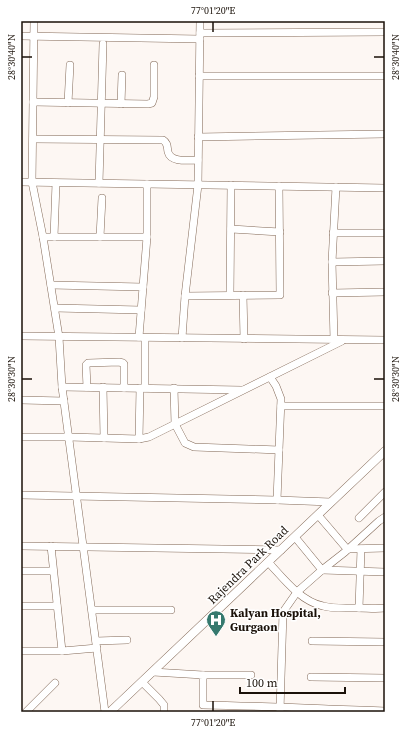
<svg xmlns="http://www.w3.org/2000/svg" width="406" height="733" font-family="'Source Serif 4',serif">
<rect width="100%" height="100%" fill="#fdf7f3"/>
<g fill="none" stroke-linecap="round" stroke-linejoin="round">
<defs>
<g id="minor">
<polyline points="34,21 32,182 43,237 59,337 62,387 105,712"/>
<polyline points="200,33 385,32"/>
<polyline points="21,36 200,39"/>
<polyline points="199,76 385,76"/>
<polyline points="33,102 148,104 152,103 154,97 154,65"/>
<polyline points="68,103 70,65"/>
<polyline points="121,104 122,75"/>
<polyline points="198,137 385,134"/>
<path d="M33 139 163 140C168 143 167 147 168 152 171 163 189 160 198 160"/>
<polyline points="21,182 385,188"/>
<polyline points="99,183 103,44"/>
<polyline points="231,229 280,232"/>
<polyline points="333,233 385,233"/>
<polyline points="43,237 147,237 147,184"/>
<polyline points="54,237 56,183"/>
<polyline points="100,237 102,198"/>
<polyline points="332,262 385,261"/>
<polyline points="51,285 143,287 139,337"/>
<polyline points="143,287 147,237"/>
<polyline points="332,293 385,292"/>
<polyline points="230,295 231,185"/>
<polyline points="243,295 244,339"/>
<polyline points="185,296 280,295 279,186"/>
<polyline points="55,308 141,310"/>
<polyline points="21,336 385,340"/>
<polyline points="182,338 185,296 198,185 200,21"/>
<polyline points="334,340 332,262 336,187"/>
<polyline points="270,377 276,386 281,399 277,500"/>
<polyline points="62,387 242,390"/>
<polyline points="87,387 86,365 88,363 119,362 123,363 124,364 124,388"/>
<polyline points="103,387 104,438"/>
<polyline points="145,388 145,338"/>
<polyline points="174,388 175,424 185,443 194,447 279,450"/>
<polyline points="21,400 64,401"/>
<polyline points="281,406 385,406"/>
<polyline points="21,437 69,437 139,439 149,437 342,341"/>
<polyline points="139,439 140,388"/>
<polyline points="21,495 277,500 331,502"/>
<polyline points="318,515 347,549 385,548"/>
<polyline points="359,518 385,492"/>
<polyline points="295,537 322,570 385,572"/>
<polyline points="21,546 281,550"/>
<polyline points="51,546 62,651"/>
<path d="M268 562C283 578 300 601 323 606 334 609 346 608 357 608 367 608 376 609 385 608"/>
<polyline points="21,571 53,571"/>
<polyline points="21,606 57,606"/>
<polyline points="359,608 361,549"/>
<polyline points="92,610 171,610"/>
<polyline points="96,641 127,640"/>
<polyline points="312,641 385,642"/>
<polyline points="21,651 62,651 97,648"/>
<path d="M153 672 203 675V705C264 706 324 709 385 711"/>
<polyline points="203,675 251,675"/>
<polyline points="311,677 385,678"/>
<polyline points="142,682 159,699 164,705 164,712"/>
<polyline points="280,711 283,612 297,592 322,570 345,552 379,521 385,517"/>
<polyline points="26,712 55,683"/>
</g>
<polyline id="tertiary" points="110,712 385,451"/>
</defs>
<use href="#minor" stroke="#836957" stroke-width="8"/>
<use href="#tertiary" stroke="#836957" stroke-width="9"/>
<use href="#minor" stroke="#fff" stroke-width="7"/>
<use href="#tertiary" stroke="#fff" stroke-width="8"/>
</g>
<path fill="none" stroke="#1a1109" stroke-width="1.5" d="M213 22V32M22 57H32M374 57H384M22 379H32M374 379H384M213 701V711"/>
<defs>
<symbol id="hospital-pin" viewBox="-11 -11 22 30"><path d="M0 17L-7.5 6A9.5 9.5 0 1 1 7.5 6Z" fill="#35796e" stroke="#fff"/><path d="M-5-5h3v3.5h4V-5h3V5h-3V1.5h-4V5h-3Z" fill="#fff"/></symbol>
</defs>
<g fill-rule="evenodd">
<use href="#hospital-pin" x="205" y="609" width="22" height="30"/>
</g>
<g text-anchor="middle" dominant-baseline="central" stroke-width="3" stroke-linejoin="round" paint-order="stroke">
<g font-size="12" fill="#1a1109" stroke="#fff">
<text transform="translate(248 565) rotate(-44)">Rajendra Park Road</text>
</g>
<g font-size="12" font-weight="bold" fill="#1a1109" stroke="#fff" text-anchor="start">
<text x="230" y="613">Kalyan Hospital,<tspan x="230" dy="14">Gurgaon</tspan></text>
</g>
</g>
<rect width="406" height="733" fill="none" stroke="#ffffff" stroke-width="44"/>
<path d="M240 687v6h105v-6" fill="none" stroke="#1a1109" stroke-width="2"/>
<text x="246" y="687" font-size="12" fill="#1a1109" stroke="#ffffff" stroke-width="3" paint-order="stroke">100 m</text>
<rect x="22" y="22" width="362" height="689" fill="none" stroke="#1a1109" stroke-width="1.5"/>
<g font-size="10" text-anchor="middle" fill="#1a1109">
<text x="213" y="14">77°01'20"E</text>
<text transform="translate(11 57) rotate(-90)" y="4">28°30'40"N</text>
<text transform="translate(395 57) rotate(-90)" y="4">28°30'40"N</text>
<text transform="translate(11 379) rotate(-90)" y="4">28°30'30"N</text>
<text transform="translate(395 379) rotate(-90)" y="4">28°30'30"N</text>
<text x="213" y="726">77°01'20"E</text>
</g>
</svg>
